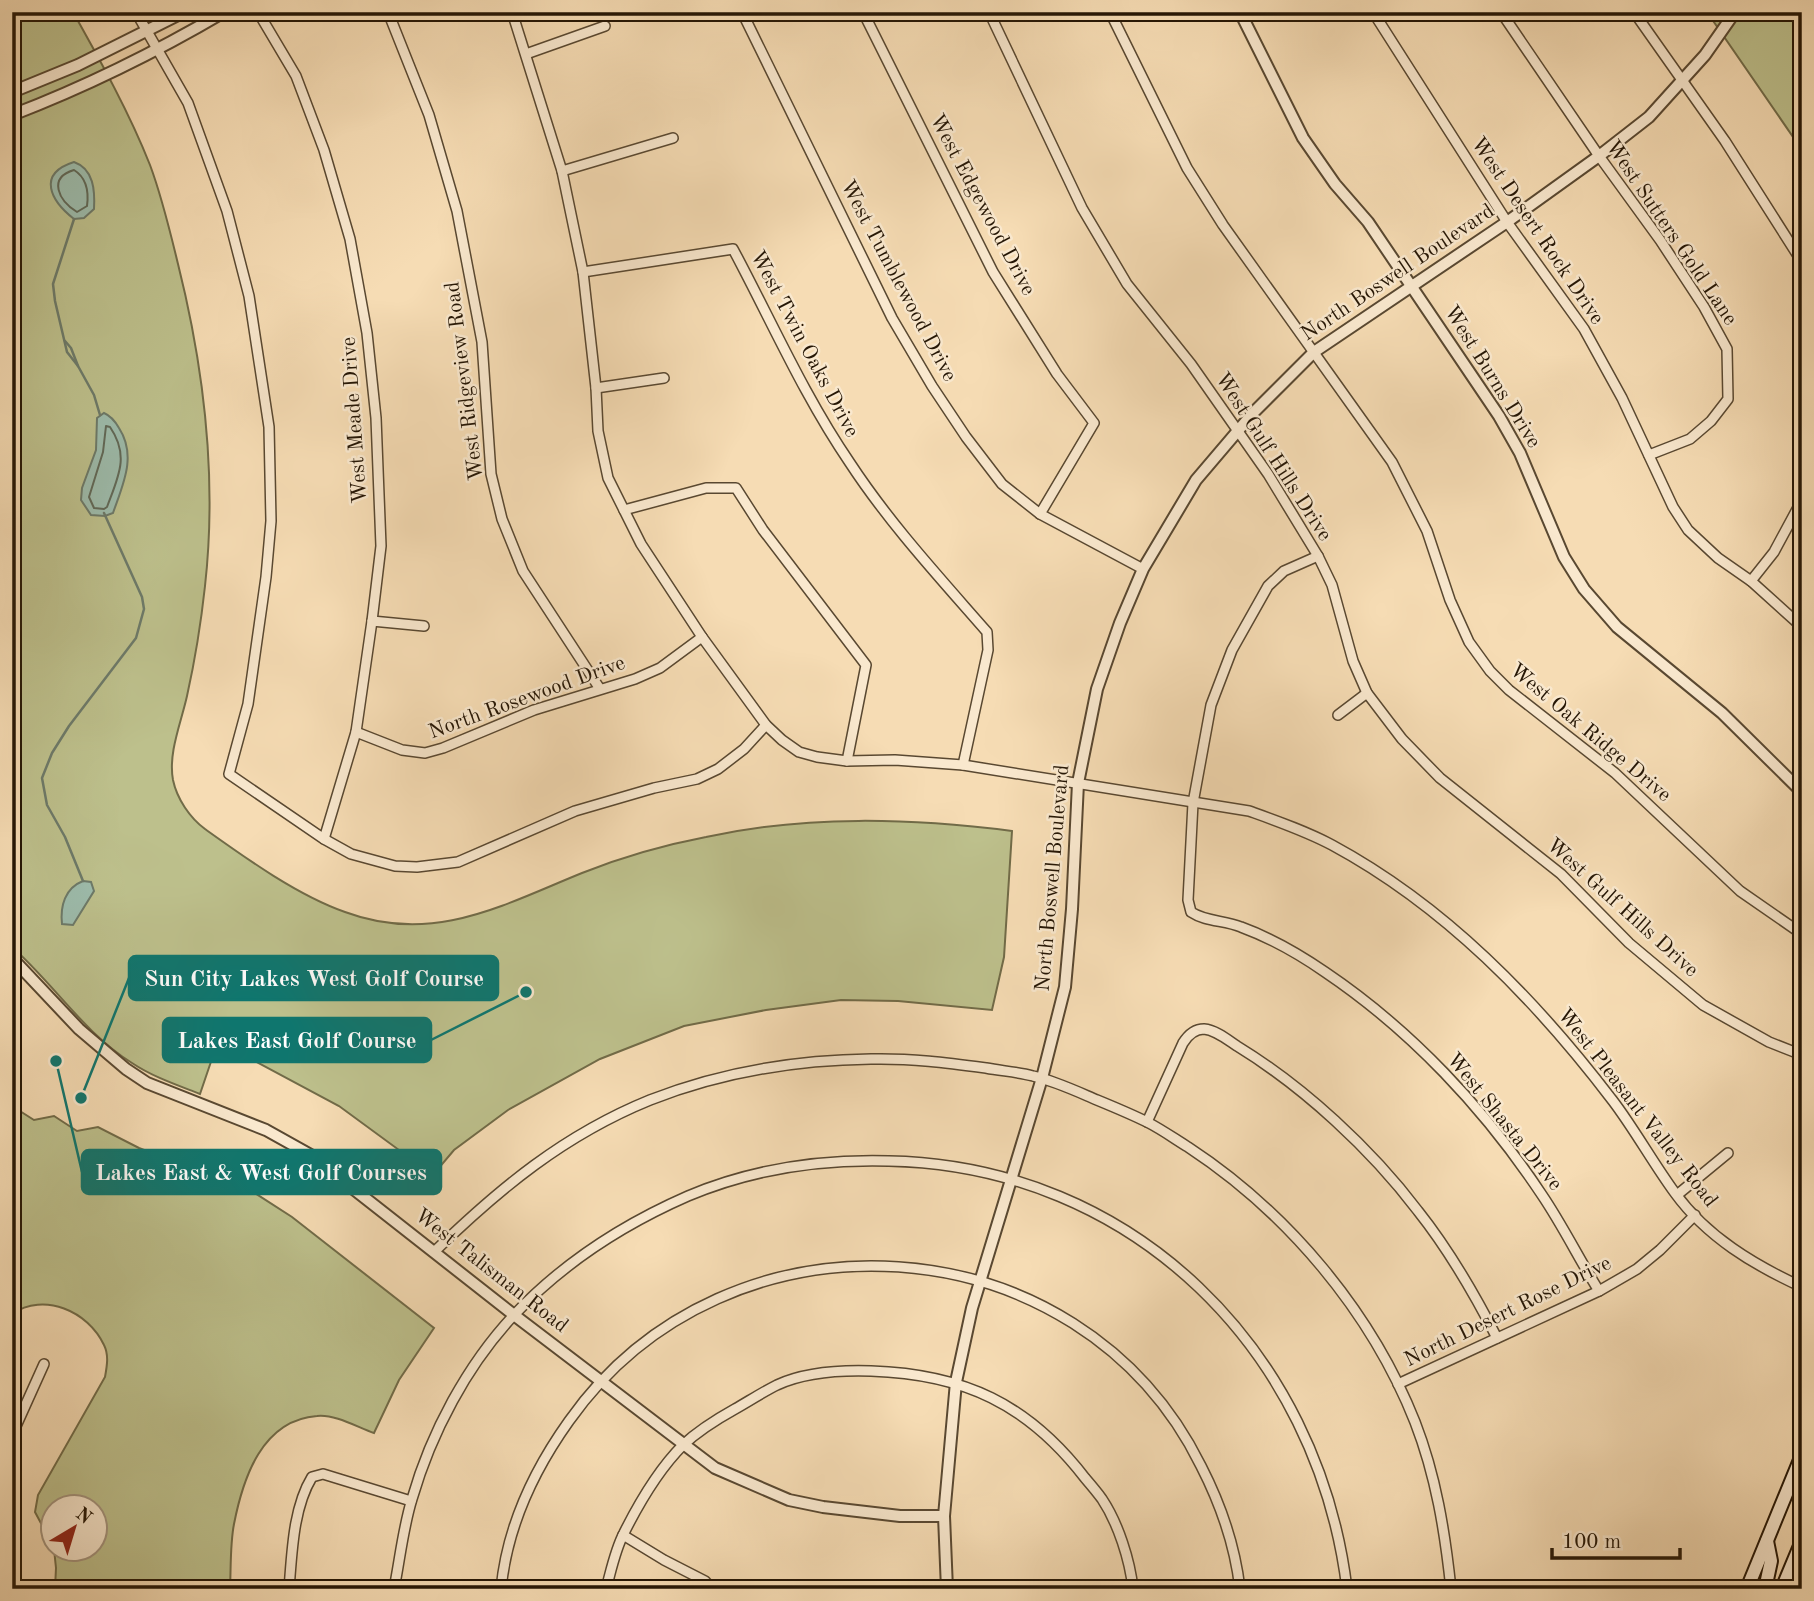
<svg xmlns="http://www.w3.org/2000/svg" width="1814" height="1601" font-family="'Old Standard TT',serif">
<rect width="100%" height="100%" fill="#f6dcb4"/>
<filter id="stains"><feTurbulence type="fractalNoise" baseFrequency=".00286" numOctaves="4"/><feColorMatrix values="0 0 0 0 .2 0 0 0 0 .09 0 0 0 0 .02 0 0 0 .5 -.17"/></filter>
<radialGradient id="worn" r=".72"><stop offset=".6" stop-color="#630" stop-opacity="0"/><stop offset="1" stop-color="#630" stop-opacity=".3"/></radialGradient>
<g fill="#bdc08c" stroke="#716b48" stroke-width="2">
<path d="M12 12H73C101 62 129 112 150 165 162 197 170 231 178 264 204 368 217 479 205 586 201 623 195 660 187 696 181 723 168 753 173 780 177 799 190 818 205 829 247 859 297 895 345 912 433 945 503 905 582 873 622 857 664 845 706 837 807 815 910 818 1012 831L1004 957 992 1010 898 1001 841 1000 766 1010 684 1026 600 1059 508 1110 454 1150 433 1175 339 1106 247 1057 217 1044 200 1094C177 1085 153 1077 132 1063 84 1033 54 984 12 947Z"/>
<polygon points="1707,12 1802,12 1802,150"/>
<path d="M12 1106 34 1120 54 1116 77 1131 98 1127 139 1148 188 1167 192 1166 247 1188 292 1217 434 1328 399 1380 374 1433C357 1427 335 1414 317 1416 262 1420 243 1478 234 1524 230 1544 231 1568 230 1589H55L56 1568 54 1549 94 1548V1506H52V1544L35 1512 38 1495 105 1377C107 1366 109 1355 104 1345 88 1311 44 1292 12 1314Z"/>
</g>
<g fill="#9dbcac" stroke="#6d7a69" stroke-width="2">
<path d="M74 162C94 169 95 191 94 209L84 218 74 219C51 201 36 174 74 162Z"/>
<path d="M104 413C111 416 115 421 119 428 137 456 123 484 113 513L105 516 91 515 81 500 82 488 96 450 97 418Z"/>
<path d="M83 881 91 882 94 891 73 925 62 924C60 906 65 888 83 881Z"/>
</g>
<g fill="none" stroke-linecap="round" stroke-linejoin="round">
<g stroke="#616958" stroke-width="2">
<path d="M74 170C87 178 89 191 87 206L77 212C59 201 47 178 74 170Z"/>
<path d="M106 426 110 427C130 456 118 477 107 507L104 509 94 508 89 497 103 452Z"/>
</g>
<g stroke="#6d7a69" stroke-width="2.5">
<polyline points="74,219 53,284 55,301 67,352 78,366 94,395 100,415"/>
<polyline points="65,341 71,348 78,366"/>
<polyline points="83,881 65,837 47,805 42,778 52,753 69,726 136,638 144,609 142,597 104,513"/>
</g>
<defs>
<g id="minor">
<polyline points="136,12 188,103 227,211 249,296 269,427 271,521 266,577 248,704 229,774 324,839 351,854 395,866 417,867 458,862 575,811 654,788 697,779 718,769 744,749 766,725"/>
<polyline points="258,12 296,76 324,150 350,239 367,333 376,418 381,546 372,621 356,732 324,839"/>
<polyline points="388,12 429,115 457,211 482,342 491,474 502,519 523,571 600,689"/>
<path d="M512 12 562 171 583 272 596 388 598 431 608 478 641 544 702 637 766 725 782 740 799 752 817 757 847 761 895 760 963 765 1249 811C1277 821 1306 831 1332 845 1445 906 1536 1000 1613 1101 1635 1130 1653 1163 1675 1193 1707 1237 1754 1265 1802 1287"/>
<polyline points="742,12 892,318 932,386 966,437 1002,484 1040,514 1143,569"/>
<polyline points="863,12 993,272 1057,374 1094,423 1040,514"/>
<polyline points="989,12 1082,208 1127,284 1191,364 1268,474 1318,556 1332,585 1353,661 1367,693 1402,739 1440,778 1561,874 1629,943 1703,1005 1769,1042 1802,1055"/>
<polyline points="1110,12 1187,168 1223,225 1392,462 1427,531 1450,600 1469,642 1490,671 1509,690 1615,773 1740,891 1802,934"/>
<polyline points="1373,12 1507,222 1584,329 1622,398 1673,507 1688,530 1718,558 1751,581 1802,627"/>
<polyline points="1501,12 1599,156 1660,240 1704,307 1727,349 1728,399 1711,421 1690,439 1649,455"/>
<polyline points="1634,12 1725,141 1802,262"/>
<polyline points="526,54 605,26"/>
<polyline points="562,171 673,138"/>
<path d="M583 272 733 249C771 320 804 396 850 463 890 524 940 578 987 632L988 650 963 765"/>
<polyline points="596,388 664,378"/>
<polyline points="624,510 706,488 736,488 763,530 866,665 847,761"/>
<path d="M1318 556 1284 571 1268 586 1232 650 1211 705 1193 803 1188 900 1191 912C1206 922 1225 920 1241 927 1271 938 1299 954 1325 972 1411 1030 1485 1109 1542 1195 1563 1226 1579 1259 1599 1291"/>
<polyline points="1751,581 1774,552 1802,500"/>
<polyline points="372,621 424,626"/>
<polyline points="1338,715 1367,693"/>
<polyline points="356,732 402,750 425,753 443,748 534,710 635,679 660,668 702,637"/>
<path d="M1147 1122 1183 1043C1188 1035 1194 1029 1204 1029 1216 1030 1228 1040 1237 1046 1304 1087 1371 1149 1418 1211 1449 1250 1474 1293 1497 1338"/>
<polyline points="1677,1195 1728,1153"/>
<path d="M434 1252C500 1188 564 1135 650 1100 721 1072 795 1060 871 1059 910 1058 948 1063 986 1068 1002 1071 1018 1072 1033 1076 1055 1081 1076 1091 1097 1100 1114 1107 1131 1114 1147 1122 1161 1129 1175 1139 1188 1147 1287 1212 1371 1311 1415 1422 1436 1476 1445 1532 1451 1589"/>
<polyline points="1398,1384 1599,1291 1637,1269 1660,1250 1695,1215"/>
<polyline points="12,1435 44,1364"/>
<polyline points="623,1535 664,1560 705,1581 712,1589"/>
<path d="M289 1589C292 1553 293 1508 312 1477L323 1474 411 1501"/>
<path d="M394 1589C400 1559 403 1528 412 1499 431 1433 467 1365 514 1315 563 1263 624 1224 688 1196 752 1169 819 1159 889 1161 1133 1166 1318 1350 1347 1589"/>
<path d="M501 1589C507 1527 534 1470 569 1421 727 1197 1079 1219 1201 1466 1221 1505 1235 1545 1240 1589"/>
<path d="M606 1589C611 1571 615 1550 624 1533 639 1503 659 1469 683 1445 698 1431 717 1419 735 1409 749 1401 763 1392 777 1385 805 1372 840 1370 871 1371 964 1374 1028 1404 1085 1478 1091 1485 1097 1492 1102 1499 1118 1523 1130 1560 1133 1589"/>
</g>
<g id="tertiary">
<polyline points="1240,12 1303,138 1335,184 1368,222 1499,416 1520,453 1564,557 1584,589 1617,627 1722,713 1802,792"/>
<polyline points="12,92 78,65 184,12"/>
<path d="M12 115C85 87 156 52 224 12"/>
<polyline points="12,958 79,1029 126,1069 147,1083 266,1130 309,1154 514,1315 715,1468 789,1500 823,1507 900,1516 944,1516"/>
<polyline points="947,1589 944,1516 956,1382 972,1308 1042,1078 1065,987 1072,909 1078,783 1097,689 1120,623 1143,569 1196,480 1253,413 1314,352 1507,222 1599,156 1649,117 1705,55 1735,12"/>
</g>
<g id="secondary">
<polyline points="1747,1589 1802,1455"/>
<polyline points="1765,1589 1771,1561 1767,1541"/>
<polyline points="1782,1589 1802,1541"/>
</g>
</defs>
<use href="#minor" stroke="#594831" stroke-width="12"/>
<use href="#tertiary" stroke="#594831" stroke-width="14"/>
<use href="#secondary" stroke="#251605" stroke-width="16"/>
<use href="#minor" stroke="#f9e8ce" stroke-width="9"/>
<use href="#tertiary" stroke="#f9e8ce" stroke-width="10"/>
<use href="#secondary" stroke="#f9e8ce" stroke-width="12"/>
</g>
<g text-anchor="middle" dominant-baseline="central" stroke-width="5" stroke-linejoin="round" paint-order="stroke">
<g font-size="21" fill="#251605" stroke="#f9e8ce">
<text transform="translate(982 205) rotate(62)">West Edgewood Drive</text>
<text transform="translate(1537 231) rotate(56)">West Desert Rock Drive</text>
<text transform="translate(1671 233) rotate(56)">West Sutters Gold Lane</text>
<text transform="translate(1398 273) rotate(-34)">North Boswell Boulevard</text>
<text transform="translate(898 281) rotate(62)">West Tumblewood Drive</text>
<text transform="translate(804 344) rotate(62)">West Twin Oaks Drive</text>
<text transform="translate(1492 377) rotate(58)">West Burns Drive</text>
<text transform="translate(465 381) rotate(-97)">West Ridgeview Road</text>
<text transform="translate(355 420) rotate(-94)">West Meade Drive</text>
<text transform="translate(1273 457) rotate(57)">West Gulf Hills Drive</text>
<text transform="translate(527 698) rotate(-20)">North Rosewood Drive</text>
<text transform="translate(1590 733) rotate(40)">West Oak Ridge Drive</text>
<text transform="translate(1053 878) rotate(-85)">North Boswell Boulevard</text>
<text transform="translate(1622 908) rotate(42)">West Gulf Hills Drive</text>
<text transform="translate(1637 1108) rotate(52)">West Pleasant Valley Road</text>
<text transform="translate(1504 1122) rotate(51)">West Shasta Drive</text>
<text transform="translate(491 1271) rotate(38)">West Talisman Road</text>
<text transform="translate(1508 1312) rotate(-26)">North Desert Rose Drive</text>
</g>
</g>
<path fill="none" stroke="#0f766e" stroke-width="2.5" d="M81 1098L129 978M526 992L431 1040M56 1061L82 1172"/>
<g fill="#0f766e" stroke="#f9e8ce" stroke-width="2.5">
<circle cx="81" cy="1098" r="7"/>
<circle cx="526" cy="992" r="7"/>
<circle cx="56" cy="1061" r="7"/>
</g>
<g fill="#0f766e" stroke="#0f766e" stroke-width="2.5">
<rect x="129" y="956" width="369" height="44" rx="7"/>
<rect x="163" y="1018" width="268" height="44" rx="7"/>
<rect x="82" y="1150" width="359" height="44" rx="7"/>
</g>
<g font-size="23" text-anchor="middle" font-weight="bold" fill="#fff">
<text x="314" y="986">Sun City Lakes West Golf Course</text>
<text x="297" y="1048">Lakes East Golf Course</text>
<text x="261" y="1180">Lakes East &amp; West Golf Courses</text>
</g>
<rect width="1814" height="1601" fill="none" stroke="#f6dcb4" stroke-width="42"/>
<rect x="14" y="14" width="1786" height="1573" fill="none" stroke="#251605" stroke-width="3.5"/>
<rect x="21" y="21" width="1772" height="1559" fill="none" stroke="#251605" stroke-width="2"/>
<g transform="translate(74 1528) rotate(38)"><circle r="33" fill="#f9e8ce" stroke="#a4947e" stroke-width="2"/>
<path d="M0-5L12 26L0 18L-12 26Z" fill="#8f2418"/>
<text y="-10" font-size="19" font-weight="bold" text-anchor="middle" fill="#251605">N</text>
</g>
<path d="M1552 1548v10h128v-10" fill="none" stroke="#251605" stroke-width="3.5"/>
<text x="1562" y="1548" font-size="21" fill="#251605" stroke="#f9e8ce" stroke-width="5" paint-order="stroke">100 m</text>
<rect width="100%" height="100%" filter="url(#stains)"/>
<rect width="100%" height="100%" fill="url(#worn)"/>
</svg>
